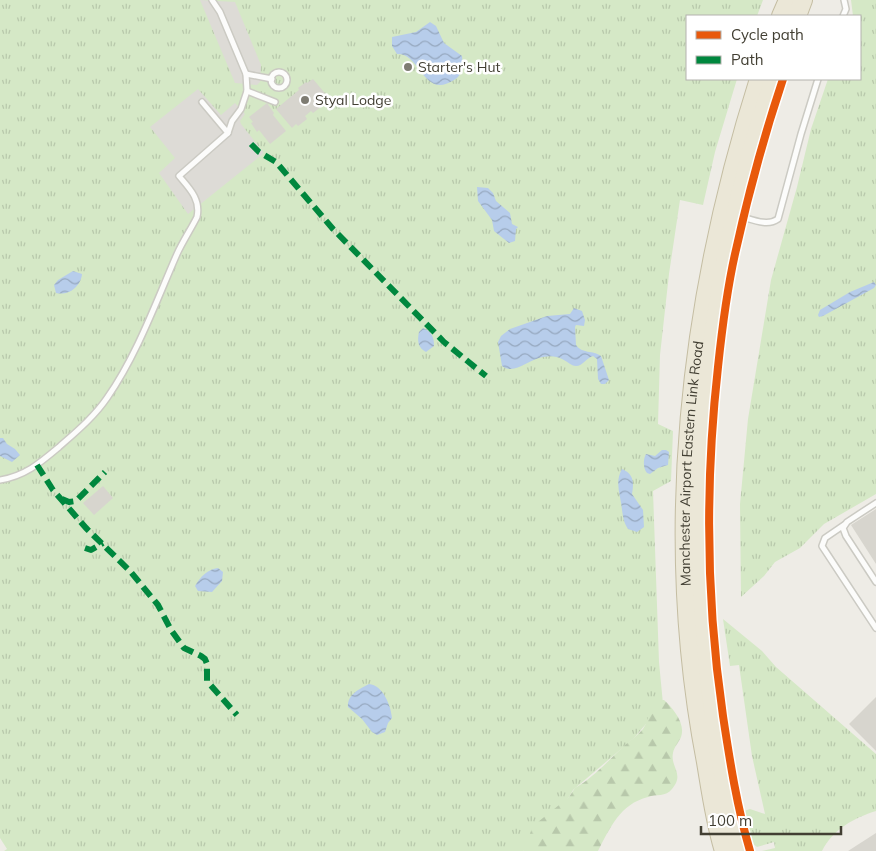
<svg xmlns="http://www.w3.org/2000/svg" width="876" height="851" font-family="Mulish,sans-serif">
<defs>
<pattern id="grass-tufts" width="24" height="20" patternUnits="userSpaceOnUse" patternTransform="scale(1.25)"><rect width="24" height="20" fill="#d5e8c6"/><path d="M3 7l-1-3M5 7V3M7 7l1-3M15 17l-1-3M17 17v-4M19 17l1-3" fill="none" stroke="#b8c8ab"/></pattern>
<pattern id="forest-firs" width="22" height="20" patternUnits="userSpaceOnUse" patternTransform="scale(1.25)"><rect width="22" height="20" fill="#d5e8c6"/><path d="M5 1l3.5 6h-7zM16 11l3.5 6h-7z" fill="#b8c8ab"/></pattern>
<pattern id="water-waves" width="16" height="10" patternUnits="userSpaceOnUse" patternTransform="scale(1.25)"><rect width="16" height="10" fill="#b7cdeb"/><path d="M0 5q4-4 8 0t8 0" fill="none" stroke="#96a8bf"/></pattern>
</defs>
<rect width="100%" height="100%" fill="#eeece6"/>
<g fill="url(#grass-tufts)">
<polygon points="0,0 763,0 757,16 687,16 687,79 737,79 715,152 703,205 680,200 669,274 660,355 658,424 673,431 671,481 653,491 659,662 663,704 634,738 573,790 569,797 523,851 4,851 7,849 0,838"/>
<polygon points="851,0 876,0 876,494 824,524 800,548 775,562 764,576 741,597 740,504 748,419 771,280 797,187 811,129 828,79 860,79 860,16 853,16"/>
<path d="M723 619 762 651 776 667 876 754V811C854 818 833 829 822 851H762L775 848 774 842 757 847 752 843 744 811 750 809 765 814 752 756 739 665 730 666Z"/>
</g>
<path fill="url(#forest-firs)" d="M664 700C673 708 686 724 681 737 679 742 674 747 673 753 670 767 685 774 672 789 666 797 656 794 648 797 620 804 610 828 598 851H523L533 826 569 797 575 788C593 778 610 759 625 745 631 740 638 735 643 729 651 718 647 701 664 700Z"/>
<g fill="#dddbd6">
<polygon points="200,0 235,2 261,65 260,82 257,85 235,83"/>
<polygon points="198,89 221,115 235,103 245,114 240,121 241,124 264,153 188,214 159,173 175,158 150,127"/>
</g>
<g fill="url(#water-waves)">
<path d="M430 22 436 26 444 43 462 56C463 65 463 75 454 80 423 100 421 53 397 54L392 46V37L416 32Z"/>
<polygon points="477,187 488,188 493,193 496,201 510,213 512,224 518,227 516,229 515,241 509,243 494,231 492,220 478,201"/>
<path d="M73 271 82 274C81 286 69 296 56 293L54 285 58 280Z"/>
<polygon points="874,282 876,285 874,288 823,316 819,317 818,315 820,310 850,292"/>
<path d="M574 308 582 311 585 320 584 326 576 325 575 327 576 345C582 354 593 350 601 356L609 380 605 384H601L598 379 597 359 593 356C586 358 583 366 576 366 571 366 567 361 562 359 555 355 546 356 539 358 527 361 514 375 502 366L498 342 501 336 510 329 547 316 570 314Z"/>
<path d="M423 328C432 332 434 337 434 346L426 352C418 348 417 341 419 332Z"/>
<polygon points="0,438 3,438 7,444 15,449 20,455 12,462 0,456"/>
<path d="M662 450H666L669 452 668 465 658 468 650 474 647 473C643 468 643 459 646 454L655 456Z"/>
<path d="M622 469C634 474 634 483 632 494L643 510 644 527 637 532 628 529C624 523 623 517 622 510 621 496 614 483 622 469Z"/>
<path d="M218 568 223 572 222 581 212 592 198 591 195 586C200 577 208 569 218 568Z"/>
<path d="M369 684C383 685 391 706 392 718L388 723 385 732 377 735 372 732 362 719 348 707C347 695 359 689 369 684Z"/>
</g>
<g fill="#d7d5ce">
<polygon points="313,79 328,97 320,104 322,106 313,113 311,111 305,116 307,119 298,126 296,124 292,128 276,109 299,90 298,88 306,82 307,83"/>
<polygon points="267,103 274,113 273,115 286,131 270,144 259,130 257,132 251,123 253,122 249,117"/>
<polygon points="103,486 113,498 94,515 83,503"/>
<polygon points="876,509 876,564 851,525"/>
<polygon points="876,697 876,751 849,724"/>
<polygon points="876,833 876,851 848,851"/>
</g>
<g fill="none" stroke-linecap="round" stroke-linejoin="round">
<defs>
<g id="lane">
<polyline points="843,16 846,9 844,0"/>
<circle cx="279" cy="80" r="8"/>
<polyline points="246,74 272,79"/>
<polyline points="247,91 275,102"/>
<polyline points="202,102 228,133"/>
<path d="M739 216C751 219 767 227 778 219L801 134 818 79"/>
<path d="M0 480C25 476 40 463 59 447 76 432 94 417 107 398 137 355 156 302 177 254 183 241 191 229 197 217 201 199 189 188 179 176L228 133 232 121 241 109 247 91 246 74 220 12 212 0"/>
<polyline points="876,503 847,522 843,528 846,536 876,582"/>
<polyline points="844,525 825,538 822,546 876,628"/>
</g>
<g id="highway">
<polyline points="781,16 788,0"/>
<polyline points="797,16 803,0"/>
<path id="s1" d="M724 851C715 822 711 792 706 762 662 534 689 299 759 79"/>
<path d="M740 851C732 814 722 777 717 739 684 518 701 290 774 79"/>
</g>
</defs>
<use href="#lane" stroke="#cbcac3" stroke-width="8"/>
<use href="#highway" stroke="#c4bda2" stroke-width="20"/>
<use href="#lane" stroke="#fcfcfb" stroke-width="5"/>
<use href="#highway" stroke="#ebe7d7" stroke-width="18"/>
<g stroke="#00873e" stroke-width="6" stroke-dasharray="12 6" stroke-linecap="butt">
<polyline points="251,144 259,152 276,162 333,229 444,342 486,376"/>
<polyline points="37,465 53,490 86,528 130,571 158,605 171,630 184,648 201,656 205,659 207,664 207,681 237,715"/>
<polyline points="62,499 69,502 76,501 105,472"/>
<polyline points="85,548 91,550 103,543"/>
</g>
<defs>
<path id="cycleway" d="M750 851C737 807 730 762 723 716 706 600 705 483 718 367 722 329 727 290 735 254 748 195 764 136 783 79"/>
</defs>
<use href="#cycleway" stroke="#fff" stroke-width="11"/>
<use href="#cycleway" stroke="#e8590c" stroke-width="8"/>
</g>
<g fill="#7e7c72" stroke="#fff" stroke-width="2">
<circle cx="408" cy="67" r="5"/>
<circle cx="305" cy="100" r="5"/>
</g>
<g text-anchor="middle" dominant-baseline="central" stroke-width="5" stroke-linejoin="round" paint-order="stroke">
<g font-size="14" fill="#423f33" stroke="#fff" text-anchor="start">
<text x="418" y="67">Starter's Hut</text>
<text x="315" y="100">Styal Lodge</text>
</g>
<g font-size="14" fill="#423f33" stroke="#fff">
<text stroke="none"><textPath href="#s1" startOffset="391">Manchester Airport Eastern Link Road</textPath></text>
</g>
</g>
<rect x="686" y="15" width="175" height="65" fill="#ffffff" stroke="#b3b2ad"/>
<rect x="696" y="31" width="25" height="8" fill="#e8590c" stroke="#b3b2ad"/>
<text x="731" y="40" font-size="15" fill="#423f33">Cycle path</text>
<rect x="696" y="56" width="25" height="8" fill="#00873e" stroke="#b3b2ad"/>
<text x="731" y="65" font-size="15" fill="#423f33">Path</text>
<path d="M701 826v8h140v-8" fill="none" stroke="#423f33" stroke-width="2.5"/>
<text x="708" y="826" font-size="15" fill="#423f33" stroke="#ffffff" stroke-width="4" paint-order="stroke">100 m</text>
</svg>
